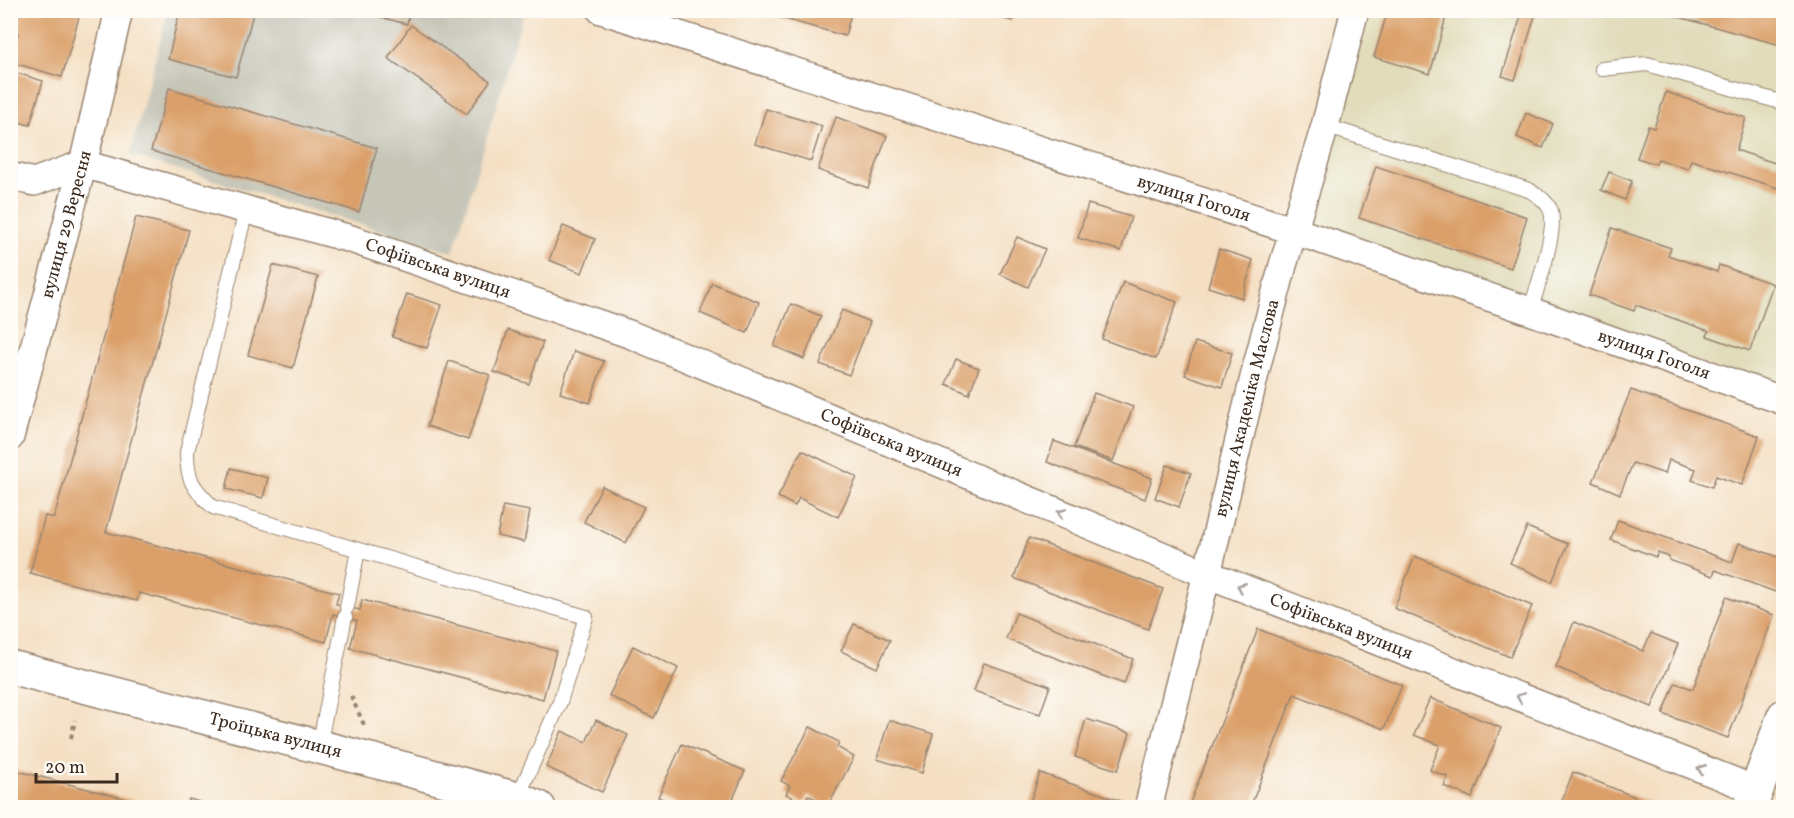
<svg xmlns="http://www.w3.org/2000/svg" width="1794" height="818" font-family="Vollkorn,serif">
<rect width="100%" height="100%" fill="#fdfcf7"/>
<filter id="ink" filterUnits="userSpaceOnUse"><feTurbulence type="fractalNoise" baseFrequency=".0167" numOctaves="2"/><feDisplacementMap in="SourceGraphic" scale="12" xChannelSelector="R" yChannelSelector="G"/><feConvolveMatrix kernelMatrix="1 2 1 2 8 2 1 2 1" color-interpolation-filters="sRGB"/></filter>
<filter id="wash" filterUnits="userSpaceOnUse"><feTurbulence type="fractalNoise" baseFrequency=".008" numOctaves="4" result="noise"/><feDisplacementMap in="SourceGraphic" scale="24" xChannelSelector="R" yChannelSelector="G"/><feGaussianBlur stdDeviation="1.35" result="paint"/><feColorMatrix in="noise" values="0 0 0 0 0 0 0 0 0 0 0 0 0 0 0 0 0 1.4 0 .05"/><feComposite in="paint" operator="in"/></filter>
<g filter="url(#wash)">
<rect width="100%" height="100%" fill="#f4dfc3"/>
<polygon fill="#e1dcba" points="1367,11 1783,11 1783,393 1320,225 1316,222 1312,211"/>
<polygon fill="#c5c5b8" points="168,11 524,11 453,252 130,155"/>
<g id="blocks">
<g fill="#dba06a">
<polygon points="10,10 81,10 62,77 10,62 18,33 10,31"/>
<polygon points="180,10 254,10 236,77 168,59"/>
<polygon points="373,10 410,10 407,24 372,15"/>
<polygon points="753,10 852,10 845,36"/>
<polygon points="975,10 1015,10 1012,21"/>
<polygon points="1388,10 1448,10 1430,74 1374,57"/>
<polygon points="1523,10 1537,10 1515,80 1502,76"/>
<polygon points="1672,10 1784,10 1784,46 1671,15"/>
<polygon points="411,25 490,81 467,114 388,58"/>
<polygon points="10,71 43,81 30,125 10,120"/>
<polygon points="169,88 377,148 359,212 151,151"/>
<polygon points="1666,92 1746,118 1736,150 1784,166 1784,190 1691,160 1688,169 1658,159 1656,164 1637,158 1648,126 1654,128"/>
<polygon points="766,109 822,126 811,161 755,144"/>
<polygon points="1526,113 1553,124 1543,148 1517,137"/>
<polygon points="836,117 887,136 868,188 818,170"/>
<polygon points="1376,166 1527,217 1511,268 1359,218"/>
<polygon points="1609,172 1632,181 1625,200 1601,190"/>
<polygon points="1088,204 1131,217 1121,251 1078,238"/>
<polygon points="136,217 189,230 106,532 339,593 336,604 347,607 360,610 362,600 556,651 543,699 350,648 357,621 333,614 326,642 139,593 137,601 30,573 45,516 54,518"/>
<polygon points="563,226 595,239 582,273 549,260"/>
<polygon points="1612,228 1671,248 1668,255 1717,272 1719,265 1773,284 1750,351 1707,336 1709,331 1636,305 1634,311 1589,295"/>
<polygon points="1017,237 1045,249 1028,287 1000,274"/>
<polygon points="1219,249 1253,260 1242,298 1208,287"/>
<polygon points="273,265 318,277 293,368 248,355"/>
<polygon points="1123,282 1177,302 1156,359 1102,339"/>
<polygon points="712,283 759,302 747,333 700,313"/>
<polygon points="407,294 442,305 427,348 392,337"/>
<polygon points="791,304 821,316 804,359 774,346"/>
<polygon points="842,310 870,322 849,375 820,364"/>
<polygon points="508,330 543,342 529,384 494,372"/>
<polygon points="1195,342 1232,353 1222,387 1185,375"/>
<polygon points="574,351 604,361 590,403 560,393"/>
<polygon points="956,359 979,368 969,394 946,384"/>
<polygon points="449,361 490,375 468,440 427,426"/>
<polygon points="1631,390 1759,436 1742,485 1716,476 1712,487 1692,480 1696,469 1669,460 1665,474 1633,463 1620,494 1593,482"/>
<polygon points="1094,393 1133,407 1113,461 1074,447"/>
<polygon points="1054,441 1152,478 1145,499 1047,462"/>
<polygon points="802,450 857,477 838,517 799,498 795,506 778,497"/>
<polygon points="1167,465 1191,473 1179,507 1155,498"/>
<polygon points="231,468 268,478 263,498 226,489"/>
<polygon points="602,486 644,507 626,543 584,522"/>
<polygon points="503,506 530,511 524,542 497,536"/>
<polygon points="1618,520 1732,562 1739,543 1784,559 1784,586 1781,594 1715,570 1713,576 1669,560 1669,557 1658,552 1656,557 1611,540"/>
<polygon points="1527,527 1568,544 1552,582 1510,563"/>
<polygon points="1029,538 1163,589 1148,629 1014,578"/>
<polygon points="1415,556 1532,606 1510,657 1394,608"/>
<polygon points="1726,597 1774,615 1728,738 1663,714 1675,683 1693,689"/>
<polygon points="1016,613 1133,659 1124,684 1006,639"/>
<polygon points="1574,622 1643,651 1651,633 1678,644 1652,707 1556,667"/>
<polygon points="854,624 890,640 877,668 841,651"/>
<polygon points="1258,629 1402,685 1384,729 1294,694 1250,808 1188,808"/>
<polygon points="633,646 678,668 654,718 609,696"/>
<polygon points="984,663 1050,686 1040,714 974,691"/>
<polygon points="1430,698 1501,728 1472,798 1444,786 1448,777 1430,770 1440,745 1414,735"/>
<polygon points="1086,719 1130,733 1118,770 1075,757"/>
<polygon points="596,720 628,735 602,792 546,767 562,731 586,742"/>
<polygon points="889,720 933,734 922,773 877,759"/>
<polygon points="810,727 839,742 837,747 854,757 828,806 808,795 803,803 786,794 790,786 781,781"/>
<polygon points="682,744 745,771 729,808 682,808 658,797"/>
<polygon points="10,769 158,807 158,808 10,808"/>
<polygon points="1573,772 1660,807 1660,808 1559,808"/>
<polygon points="1040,773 1121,801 1119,808 1028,808"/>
<polygon points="189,799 217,807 217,808 187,808"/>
</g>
</g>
</g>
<g filter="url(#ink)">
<use href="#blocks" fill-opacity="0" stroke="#988470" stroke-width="1.5"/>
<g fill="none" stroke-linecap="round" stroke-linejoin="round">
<defs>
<g id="lane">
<polyline points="1602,69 1647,64 1784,103"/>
<path d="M1325 126 1529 190C1538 196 1546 200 1550 209 1559 227 1536 291 1530 311"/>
<path d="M246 210 187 452C187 481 193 488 213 507L586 617 560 702 517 799"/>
<polyline points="347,607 358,550"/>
<polyline points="319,746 345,617"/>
</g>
<g id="street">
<path id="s1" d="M601 10 1295 231 1530 311 1784 401"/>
<path id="s2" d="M10 176 34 182 83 164 351 239 629 334 1207 574 1756 790"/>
<path id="s3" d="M10 437 83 164 119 10"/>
<path id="s4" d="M1148 808 1207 574 1257 365 1283 265 1325 126 1355 10"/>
</g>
<g id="secondary">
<path id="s5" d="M10 667 409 770 517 799 539 808"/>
<polyline points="1750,808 1784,716"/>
</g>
</defs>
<use href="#lane" stroke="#988470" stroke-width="16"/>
<use href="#street" stroke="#988470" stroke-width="30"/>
<use href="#secondary" stroke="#988470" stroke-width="36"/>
<g stroke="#988470" stroke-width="4" stroke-dasharray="4.5 4.5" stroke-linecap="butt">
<polyline points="351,696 365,727"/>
<polyline points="71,738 75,720"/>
</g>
<use href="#lane" stroke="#fff" stroke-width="14"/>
<use href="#street" stroke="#fff" stroke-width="27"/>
<use href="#secondary" stroke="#fff" stroke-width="33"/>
</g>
<defs><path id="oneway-chevron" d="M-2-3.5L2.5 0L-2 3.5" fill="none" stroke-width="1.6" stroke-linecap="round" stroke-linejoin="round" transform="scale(1.5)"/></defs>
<g stroke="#a79f9a">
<use href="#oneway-chevron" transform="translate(1061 513) rotate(-157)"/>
<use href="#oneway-chevron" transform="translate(1241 587) rotate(-158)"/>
<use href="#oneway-chevron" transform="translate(1520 697) rotate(-158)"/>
<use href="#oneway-chevron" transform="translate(1701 769) rotate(-158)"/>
</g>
</g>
<g text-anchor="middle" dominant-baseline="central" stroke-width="4.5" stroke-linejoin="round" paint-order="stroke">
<g font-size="18" fill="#3b2a1e" stroke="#fdfcf7">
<text stroke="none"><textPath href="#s1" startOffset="622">вулиця Гоголя</textPath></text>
<text stroke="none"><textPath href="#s3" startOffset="220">вулиця 29 Вересня</textPath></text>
<text stroke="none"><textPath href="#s2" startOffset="447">Софіївська вулиця</textPath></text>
<text stroke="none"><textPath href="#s1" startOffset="1108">вулиця Гоголя</textPath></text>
<text stroke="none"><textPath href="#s4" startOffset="412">вулиця Академіка Маслова</textPath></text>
<text stroke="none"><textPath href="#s2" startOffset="933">Софіївська вулиця</textPath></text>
<text stroke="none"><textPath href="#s2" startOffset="1419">Софіївська вулиця</textPath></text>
<text stroke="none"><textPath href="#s5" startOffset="274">Троїцька вулиця</textPath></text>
</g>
</g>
<rect width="1794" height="818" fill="none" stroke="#fdfcf7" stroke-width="36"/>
<path d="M36 773v9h81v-9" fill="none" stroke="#3b2a1e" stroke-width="3"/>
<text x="45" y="773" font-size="18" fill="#3b2a1e" stroke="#fdfcf7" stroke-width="4.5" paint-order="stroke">20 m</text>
</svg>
